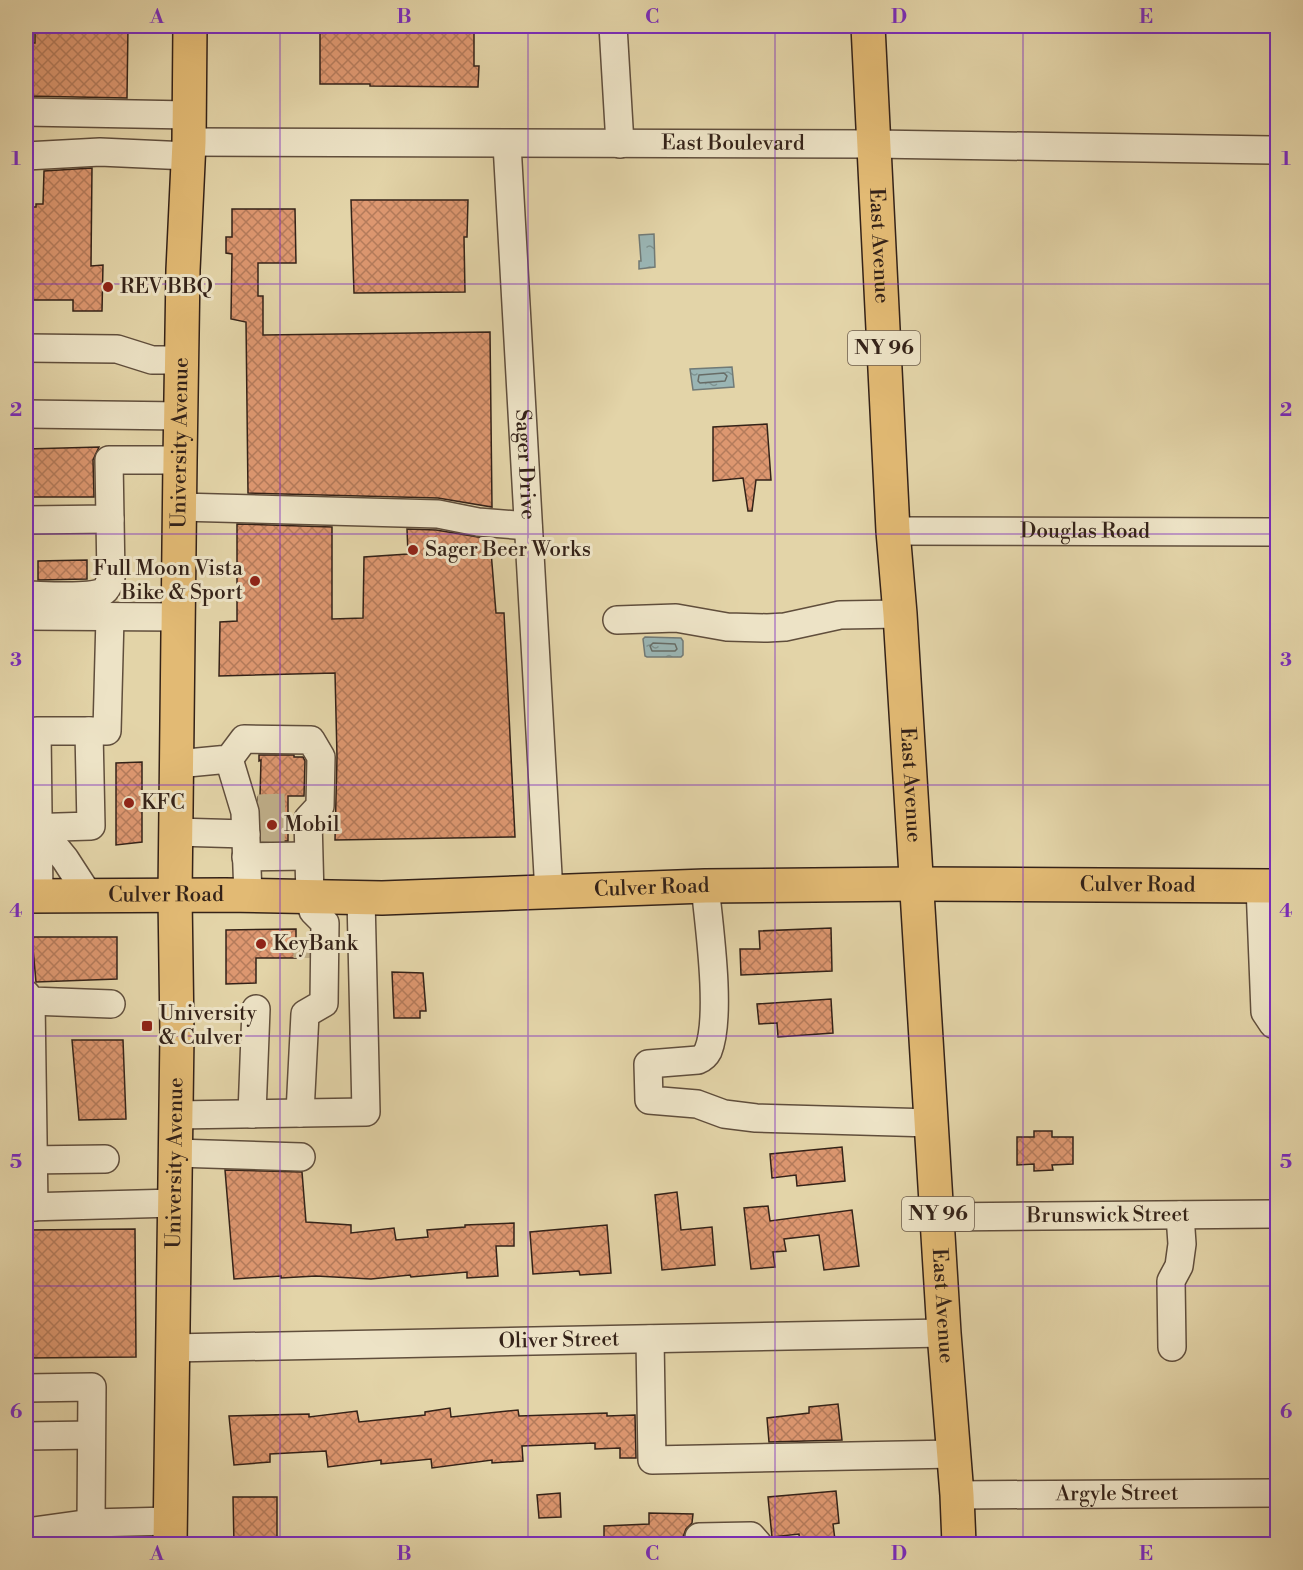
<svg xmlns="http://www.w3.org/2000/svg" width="1303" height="1570" font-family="'Libre Bodoni',serif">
<defs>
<pattern id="water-ripples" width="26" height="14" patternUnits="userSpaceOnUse" patternTransform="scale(1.5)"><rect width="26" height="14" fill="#9ab5b4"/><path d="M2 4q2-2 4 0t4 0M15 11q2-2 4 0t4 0" fill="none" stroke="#7e9391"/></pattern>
<pattern id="building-cross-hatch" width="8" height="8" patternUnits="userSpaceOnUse" patternTransform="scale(1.5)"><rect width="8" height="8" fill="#dd9770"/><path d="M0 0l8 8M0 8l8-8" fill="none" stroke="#b47b5b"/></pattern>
</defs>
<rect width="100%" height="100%" fill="#e3d4a8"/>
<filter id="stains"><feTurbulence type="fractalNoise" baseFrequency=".00333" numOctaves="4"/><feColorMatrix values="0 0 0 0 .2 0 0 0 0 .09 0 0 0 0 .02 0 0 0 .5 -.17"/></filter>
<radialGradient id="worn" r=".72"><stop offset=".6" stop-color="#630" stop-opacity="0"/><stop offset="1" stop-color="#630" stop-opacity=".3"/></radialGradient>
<g fill="url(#water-ripples)" stroke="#717a76" stroke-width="1.5">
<polygon points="654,234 655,267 639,269 639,261 641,261 639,235"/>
<polygon points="732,367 734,387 693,390 690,369"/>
<polygon points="645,637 681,638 683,641 683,655 681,657 647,657 645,656 643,639"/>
</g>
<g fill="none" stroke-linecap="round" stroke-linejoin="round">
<g stroke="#676c66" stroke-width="1.5">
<polygon points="724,373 727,376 725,381 700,383 698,381 699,375"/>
<polygon points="653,643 675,644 677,649 675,651 652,651 650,646"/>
</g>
</g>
<g fill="url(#building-cross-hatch)" stroke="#342218" stroke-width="1.5">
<polygon points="35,26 128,26 127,98 26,96 26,43 35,43"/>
<polygon points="320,26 474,26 474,66 479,66 478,87 370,86 370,84 320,84"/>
<polygon points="92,168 91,266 103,265 102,311 73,311 73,300 26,300 26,207 36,207 36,204 43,204 44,171"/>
<polygon points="351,200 468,200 467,237 464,237 465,292 354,293"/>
<polygon points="232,209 295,209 296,263 258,263 258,296 263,296 263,335 490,332 492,507 438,498 248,493 246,322 231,319 232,254 226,253 226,237 232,237"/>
<polygon points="767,424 771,480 756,480 752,511 748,511 743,478 713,481 713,427"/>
<polygon points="99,447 93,460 94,497 26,497 26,449"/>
<polygon points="237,524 332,527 332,619 363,618 364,557 408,554 407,529 436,530 490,539 496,613 504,613 515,837 335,840 337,757 335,673 219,676 220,622 237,621"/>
<polygon points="87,560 87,579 38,580 38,561"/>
<polygon points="259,755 294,755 294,757 303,757 305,761 304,796 288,796 288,841 262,841 261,811 258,800 258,797 260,797 261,760 259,761"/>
<polygon points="142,762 142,842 116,845 116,763"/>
<polygon points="831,928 832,971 741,975 740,949 760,949 759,931"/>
<polygon points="296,929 296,958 256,958 256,983 226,984 226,930"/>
<polygon points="32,937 117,937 117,979 36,982"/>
<polygon points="392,972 423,973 426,1011 420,1011 420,1018 394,1018"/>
<polygon points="831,999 833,1033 778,1037 777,1023 759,1024 757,1004"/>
<polygon points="72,1040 123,1040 126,1119 79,1120"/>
<polygon points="1034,1131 1052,1131 1052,1137 1073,1137 1073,1164 1052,1165 1053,1170 1034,1171 1034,1164 1017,1165 1017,1137 1034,1137"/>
<polygon points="842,1147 845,1181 797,1186 796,1175 772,1178 770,1154"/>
<polygon points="225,1170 302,1172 306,1222 351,1225 351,1233 394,1228 396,1240 428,1237 427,1230 465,1227 465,1225 514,1223 514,1246 496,1246 498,1276 467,1278 467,1272 411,1277 410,1275 371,1279 316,1276 281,1278 281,1276 234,1279"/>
<polygon points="677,1192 681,1230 712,1227 715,1265 662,1270 655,1195"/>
<polygon points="768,1206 770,1221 852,1210 859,1266 824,1270 819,1235 784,1239 786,1251 773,1252 775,1267 751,1269 744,1208"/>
<polygon points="607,1225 611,1273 580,1275 579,1271 533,1274 530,1232"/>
<polygon points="135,1229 136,1357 26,1358 26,1230"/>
<polygon points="838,1404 842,1440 769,1442 767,1418 809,1413 809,1407"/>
<polygon points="450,1408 451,1417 518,1410 519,1416 607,1413 607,1416 635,1415 636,1458 620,1458 620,1448 595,1449 595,1443 522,1446 523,1461 492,1463 492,1460 432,1468 431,1459 381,1464 381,1460 328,1467 326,1451 270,1454 270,1462 234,1465 229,1416 309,1414 309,1417 357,1411 359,1422 425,1415 425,1412"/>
<polygon points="836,1491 839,1523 833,1524 835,1540 800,1544 799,1534 772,1537 768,1497"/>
<polygon points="560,1493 561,1517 539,1518 537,1495"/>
<polygon points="233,1497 277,1497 277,1545 234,1545"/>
<polygon points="649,1513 693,1514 692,1523 686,1529 683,1537 685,1545 604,1545 604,1526 649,1524"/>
</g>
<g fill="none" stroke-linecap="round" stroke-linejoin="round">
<g stroke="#c0b08b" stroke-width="27" stroke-dasharray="27 14" stroke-linecap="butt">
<polyline points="258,808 288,807"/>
<polyline points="258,828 288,829"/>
<polyline points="307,958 307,939"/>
</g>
<defs>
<g id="minor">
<polyline points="613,26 620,144"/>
<polyline points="26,112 189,115"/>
<path id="s1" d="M189 142 874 144 1278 150"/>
<path id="s2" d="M507 144 549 893"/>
<polyline points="26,156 100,152 188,156"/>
<polyline points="26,348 117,349 152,360 181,360"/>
<polyline points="26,414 181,416"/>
<polyline points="179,507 438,514 478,522 528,526"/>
<polyline points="26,520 110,519 109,460 180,460"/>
<path id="s3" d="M893 531 1278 532"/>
<path d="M26 595C42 595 91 599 104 591 108 588 109 583 111 578L110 519"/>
<polyline points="26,616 179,617"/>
<polyline points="617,620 676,618 727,627 767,628 785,627 840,615 900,614"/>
<polyline points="229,759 245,812 248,896"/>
<polyline points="177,764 229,759 244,739 311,740 321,757 320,806 308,819 310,897 313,911 325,923 324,1003 305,1014 300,1113"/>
<polyline points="39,827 65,859 89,896"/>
<polyline points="26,828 91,826 89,731"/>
<polyline points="176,832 246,834"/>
<polyline points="246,857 308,856"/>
<path d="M705 886C709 925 722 1017 708 1051 706 1055 703 1058 698 1060L648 1064 649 1100 697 1104 724 1114 756 1118 932 1123"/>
<polyline points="1260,886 1265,1012 1273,1024 1278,1026"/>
<polyline points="39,896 37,731 107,731 110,617"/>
<polyline points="26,994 31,1001 111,1004"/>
<polyline points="31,1001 34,1207"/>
<polyline points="252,1114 256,1009"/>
<polyline points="176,1115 366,1112 361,898"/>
<polyline points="176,1153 301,1157"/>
<polyline points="26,1160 105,1159"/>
<polyline points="26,1207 175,1203"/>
<path id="s4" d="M938 1217 1278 1214"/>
<polyline points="650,1339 652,1460 954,1454"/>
<polyline points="1172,1347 1171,1281 1179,1266 1182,1244 1180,1215"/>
<path id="s5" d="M172 1348 944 1333"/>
<polyline points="26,1388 92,1387 91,1523"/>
<polyline points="26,1436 91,1435"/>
<path id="s6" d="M957 1495 1278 1493"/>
<polyline points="26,1532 91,1523 170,1521"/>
<polyline points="699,1537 751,1536 758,1544"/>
</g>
<g id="major">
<path id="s7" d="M868 26 893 531 900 614 944 1333 957 1495 959 1544"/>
<path id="s8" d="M26 896 225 895 382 898 705 886 916 884 1278 886"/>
<path id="s9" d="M170 1544 177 1034 175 896 180 460 183 270 189 142 190 26"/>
</g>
</defs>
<use href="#minor" stroke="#604e3c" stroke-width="30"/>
<use href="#major" stroke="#342218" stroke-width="36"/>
<use href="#minor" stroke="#ede3c6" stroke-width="27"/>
<use href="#major" stroke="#e2ba74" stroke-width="33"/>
</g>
<path fill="none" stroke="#7b2cbf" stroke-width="1.5" stroke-opacity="0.55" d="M280 26V1544M528 26V1544M775 26V1544M1023 26V1544M26 284H1278M26 534H1278M26 785H1278M26 1036H1278M26 1286H1278"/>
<g fill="#8f2418" stroke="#ede3c6" stroke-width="2">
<circle cx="108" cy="287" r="6"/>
<circle cx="413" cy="550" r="6"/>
<circle cx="255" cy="581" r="6"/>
<circle cx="129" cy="803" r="6"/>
<circle cx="272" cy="825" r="6"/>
<circle cx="261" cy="944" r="6"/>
<rect x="141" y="1020" width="12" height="12" rx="3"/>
</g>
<g text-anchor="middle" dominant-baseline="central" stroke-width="6" stroke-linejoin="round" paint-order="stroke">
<g fill="#ede3c6" stroke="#6c5c4c" stroke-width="1.5">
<rect x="848" y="331" width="72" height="34" rx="4.5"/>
<rect x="902" y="1197" width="72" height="34" rx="4.5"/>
</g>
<g font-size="20" font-weight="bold" fill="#342218">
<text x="884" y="348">NY 96</text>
<text x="938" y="1214">NY 96</text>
</g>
<g font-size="21" fill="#342218" stroke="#ede3c6">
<text stroke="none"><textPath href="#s1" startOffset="544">East Boulevard</textPath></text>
<text stroke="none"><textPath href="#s7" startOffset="220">East Avenue</textPath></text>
<text stroke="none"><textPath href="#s9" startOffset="1101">University Avenue</textPath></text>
<text stroke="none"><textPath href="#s2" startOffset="321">Sager Drive</textPath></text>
<text stroke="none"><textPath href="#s3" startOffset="192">Douglas Road</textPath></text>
<text stroke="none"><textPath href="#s7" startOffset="760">East Avenue</textPath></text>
<text stroke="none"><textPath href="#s8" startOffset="1112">Culver Road</textPath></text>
<text stroke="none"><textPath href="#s8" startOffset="626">Culver Road</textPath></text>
<text stroke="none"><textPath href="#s8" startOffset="140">Culver Road</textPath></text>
<text stroke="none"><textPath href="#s9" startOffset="381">University Avenue</textPath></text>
<text stroke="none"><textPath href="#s4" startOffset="170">Brunswick Street</textPath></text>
<text stroke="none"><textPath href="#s7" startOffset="1282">East Avenue</textPath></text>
<text stroke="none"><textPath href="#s5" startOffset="387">Oliver Street</textPath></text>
<text stroke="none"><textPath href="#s6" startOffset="160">Argyle Street</textPath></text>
</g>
<g font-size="21" fill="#342218" stroke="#ede3c6" text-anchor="start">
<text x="120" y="287">REV BBQ</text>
<text x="425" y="550">Sager Beer Works</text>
<text x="243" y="569" text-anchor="end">Full Moon Vista<tspan x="243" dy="24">Bike &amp; Sport</tspan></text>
<text x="141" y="803">KFC</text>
<text x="284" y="825">Mobil</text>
<text x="273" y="944">KeyBank</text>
<text x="159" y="1014">University<tspan x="159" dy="24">&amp; Culver</tspan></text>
</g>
</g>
<rect width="1303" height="1570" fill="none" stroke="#e3d4a8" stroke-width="66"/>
<rect x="33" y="33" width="1237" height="1504" fill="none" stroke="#7b2cbf" stroke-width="2"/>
<g font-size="20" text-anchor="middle" font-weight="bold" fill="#7b2cbf">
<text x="157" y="23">A</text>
<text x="404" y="23">B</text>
<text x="652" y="23">C</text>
<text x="899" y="23">D</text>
<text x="1146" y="23">E</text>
<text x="16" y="165">1</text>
<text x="1286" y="165">1</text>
<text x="16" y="416">2</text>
<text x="1286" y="416">2</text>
<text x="16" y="666">3</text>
<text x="1286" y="666">3</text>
<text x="16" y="917">4</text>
<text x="1286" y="917">4</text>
<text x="16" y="1168">5</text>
<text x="1286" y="1168">5</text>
<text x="16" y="1418">6</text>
<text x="1286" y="1418">6</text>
<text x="157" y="1560">A</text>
<text x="404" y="1560">B</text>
<text x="652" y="1560">C</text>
<text x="899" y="1560">D</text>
<text x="1146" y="1560">E</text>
</g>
<rect width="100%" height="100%" filter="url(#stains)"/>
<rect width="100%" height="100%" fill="url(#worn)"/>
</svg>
